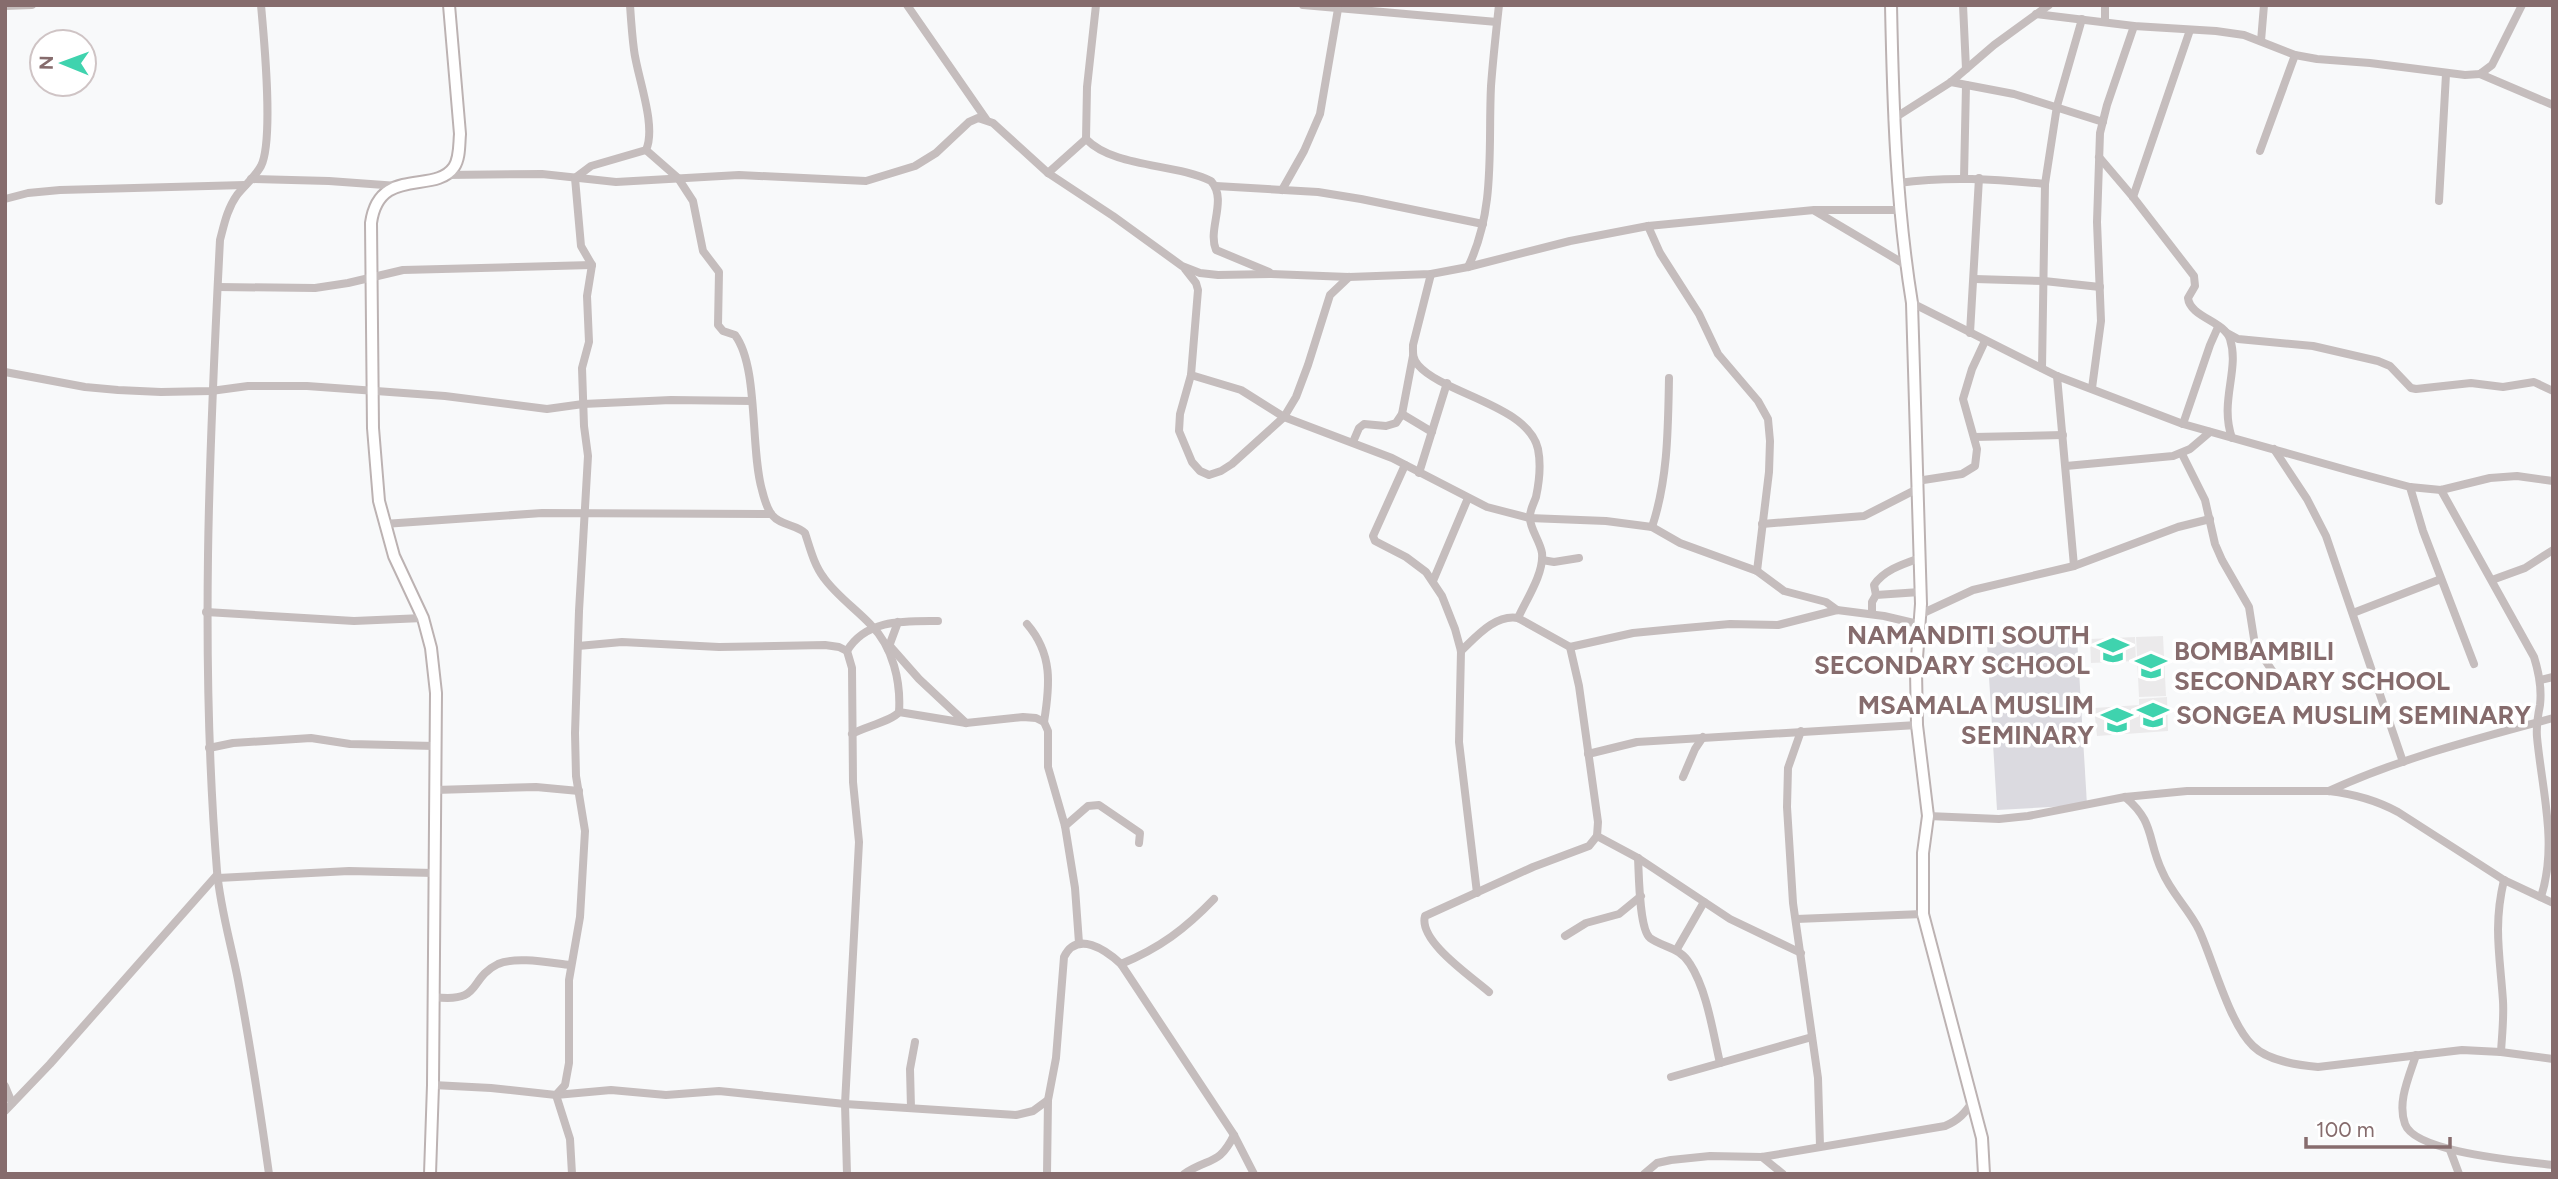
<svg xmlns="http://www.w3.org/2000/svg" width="2558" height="1179" font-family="Figtree,sans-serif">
<rect width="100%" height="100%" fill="#f8f9fa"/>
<g fill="#ebeaeb">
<polygon points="2163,636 2166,696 2139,697 2136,637"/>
<polygon points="2135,637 2136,661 2091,663 2090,639"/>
<polygon points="2167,697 2168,731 2097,736 2094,708 2139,705 2139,699"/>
</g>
<polygon fill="#dbdae0" points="2077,637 2087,805 1997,810 1987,643"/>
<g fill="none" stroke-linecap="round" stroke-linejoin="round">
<defs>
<g id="secondary">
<path d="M1891 5C1893 105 1896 204 1912 303L1921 604 1916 671 1917 725 1928 816 1923 853V914L1982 1138 1984 1174"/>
<path d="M430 1174 433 1085 436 693 431 648 423 618 394 556 379 501 373 428 371 223C379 165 435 195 454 167 460 158 459 145 460 134L449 5"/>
</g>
</defs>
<use href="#secondary" stroke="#bcb2b2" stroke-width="14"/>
<g stroke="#c5bdbd" stroke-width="8">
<path d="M261 5C264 38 274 140 261 166 255 177 244 186 237 195 227 209 224 225 220 240 209 451 200 660 217 871 220 907 231 944 238 980 250 1044 260 1109 269 1174"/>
<polyline points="907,5 986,119"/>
<path d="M1096 5 1087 87 1086 139C1114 168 1175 163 1211 181 1228 200 1207 229 1216 250L1269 272"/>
<polyline points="1303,5 1497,22"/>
<polyline points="1963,5 1966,69"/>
<polyline points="5,6 32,5"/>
<polyline points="2036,14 2134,26 2216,31 2244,35 2295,55 2317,59 2370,63 2465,75 2480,74 2492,65 2522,5"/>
<polyline points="2105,22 2105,5"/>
<polyline points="2261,41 2264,5"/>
<polyline points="2480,74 2553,105"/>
<polyline points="1951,82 2014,94 2103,122"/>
<polyline points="1893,119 1951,82 1994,45 2049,5"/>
<path d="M646 150 678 178 693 201 703 251 719 272 718 325 723 331 735 335C759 367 750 449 762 490 764 498 767 509 772 515 781 526 796 524 805 533 810 548 814 565 824 578 837 596 856 609 871 625 893 647 901 682 899 712 892 721 864 727 852 734"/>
<polyline points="2260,151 2295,55"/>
<path d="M2099 157 2133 197 2194 276 2195 286 2188 298C2190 317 2224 321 2230 339 2240 370 2219 401 2232 438"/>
<polyline points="1048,173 1086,139"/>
<polyline points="445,175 542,174 616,182 739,175 866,181 915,166 936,153 969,122 978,118 993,123 1048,173 1113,216 1182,266 1200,273 1218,275 1271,274 1349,277 1431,274 1468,267 1570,241 1648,226 1814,210 1901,210"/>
<polyline points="1964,178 1966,85"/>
<polyline points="251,179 329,181 398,186"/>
<path d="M1898 183C1949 176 1994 179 2045 184"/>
<polyline points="1216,186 1318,192 1361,199 1483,224"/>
<polyline points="1282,190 1304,151 1320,114 1338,9"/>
<polyline points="2133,197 2190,30"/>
<polyline points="5,199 28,193 60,190 245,185"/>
<polyline points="2439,201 2446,74"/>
<polyline points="1815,211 1906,265"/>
<polyline points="1648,226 1660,253 1699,314 1718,354 1758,401 1768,419 1770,441 1769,472 1757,571"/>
<path d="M1468 267C1496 209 1488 148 1491 86 1493 59 1496 32 1499 5"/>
<polyline points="1185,269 1196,283 1198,290 1191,375 1180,414 1179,431 1192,462 1200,471 1209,475 1221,471 1232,464 1284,417 1296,397 1308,365 1330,295 1349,277"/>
<path d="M1431 274 1413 345C1413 352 1412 358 1418 365 1443 394 1528 405 1538 449 1541 464 1539 483 1536 497 1534 503 1529 512 1530 518 1530 529 1540 541 1542 553 1544 574 1526 600 1518 618"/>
<polyline points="1975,279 2044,281 2100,287"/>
<polyline points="218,287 315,288 348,283 403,270 592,265"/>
<polyline points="1912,303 2057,376 2183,424 2354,472 2410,487 2441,490 2490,478 2517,476 2553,481"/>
<polyline points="1970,333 1979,178"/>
<polyline points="2227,333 2238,339 2313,346 2378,361 2390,366 2411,388 2416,389 2471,383 2503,387 2534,382 2553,391"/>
<polyline points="2042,368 2045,184 2057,106 2082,19"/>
<polyline points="5,372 85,387 118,390 161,392 211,391 248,386 307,386 445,396 547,409 583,404 671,400 752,401"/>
<polyline points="1191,375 1241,390 1284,417 1392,458 1487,507 1529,518 1606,521 1652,527 1680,543 1757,571 1784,591 1826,602 1837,610"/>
<polyline points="2057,376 2074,566"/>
<polyline points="2092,388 2101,321 2097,222 2100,133 2107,105 2134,26"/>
<polyline points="1402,414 1432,432"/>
<polyline points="2183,424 2210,345 2218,327"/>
<polyline points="1974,437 2063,435"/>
<polyline points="1353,442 1359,428 1364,424 1386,426 1396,423 1402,414 1413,356"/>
<polyline points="2274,449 2307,499 2326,536 2403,762"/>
<polyline points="2182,454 2205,500 2215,544 2222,560 2249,607 2255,645 2273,672"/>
<polyline points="1405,465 1373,536 1375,541 1406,557 1426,572 1442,596 1455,629 1461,651 1459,742 1477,893"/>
<polyline points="2066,466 2173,456 2190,449 2210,432"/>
<polyline points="1419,473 1447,383"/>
<polyline points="1917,481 1962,474 1975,466 1977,449 1963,399 1972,369 1985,341"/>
<polyline points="2410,487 2423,531 2474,664"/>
<path d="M2441 490 2534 657C2539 673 2542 688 2540 705 2538 715 2536 726 2537 737 2542 791 2558 844 2541 897"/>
<polyline points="384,524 542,513 771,514"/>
<polyline points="1762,524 1864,516 1917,489"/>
<path d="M1652 527C1668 479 1668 429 1669 378"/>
<polyline points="1542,560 1554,562 1579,558"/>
<polyline points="2492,580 2525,568 2553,550"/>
<polyline points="1433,581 1468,498"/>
<path d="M1876 595 1874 585C1884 570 1903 564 1920 558"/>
<polyline points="206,612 354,621 423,618"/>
<polyline points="2353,613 2441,579"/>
<polyline points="1872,614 1872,602 1876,595 1920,592"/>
<polyline points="1919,615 1973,590 2074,566 2178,527 2210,519"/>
<path d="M1027 624C1053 654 1050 685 1044 722"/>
<polyline points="889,645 919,679 966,723"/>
<polyline points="578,646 622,642 719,647 825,645 839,647 847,651 852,668 853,782 859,842 845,1104 847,1174"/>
<polyline points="1570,647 1633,633 1674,629 1730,624 1778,625 1837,610 1884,616 1918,624"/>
<polyline points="888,649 898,622"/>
<path d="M847 651C866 619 904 621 938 621"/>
<path d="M1461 651C1476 637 1495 614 1518 618L1570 647 1579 686 1598 822 1597 836 1589 846 1533 867 1425 916C1418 941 1472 977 1489 992"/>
<polyline points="2540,680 2553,677"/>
<polyline points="899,712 966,723 1023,717 1036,718 1044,722 1048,731 1048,767 1065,826 1075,888 1079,943"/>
<polyline points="1801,731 1788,768 1787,807 1793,903 1818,1078 1820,1146"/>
<polyline points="209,748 233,743 311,738 350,744 435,746"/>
<polyline points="1588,754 1637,742 1917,725"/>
<polyline points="1683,777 1695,749 1703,737"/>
<polyline points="435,790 536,787 579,791"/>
<path d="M2329 791C2400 758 2477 739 2553 718"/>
<path d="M2125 797C2155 822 2147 839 2162 871 2171 893 2189 909 2199 930 2213 960 2229 1023 2253 1046 2268 1061 2297 1065 2318 1067L2462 1050 2501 1052 2553 1059"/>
<path d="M1928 816 1999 819 2028 816 2125 797 2187 791H2329C2354 794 2376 800 2398 812L2504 880 2553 903"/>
<polyline points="1065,826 1088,806 1099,805 1140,833 1139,843"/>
<polyline points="1597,836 1638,858 1730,919 1801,953"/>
<path d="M1638 858C1639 874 1639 929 1650 938 1664 948 1680 947 1690 964 1707 990 1713 1033 1720 1063"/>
<polyline points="218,878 349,871 434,873"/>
<polyline points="1796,919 1923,914"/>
<polyline points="1565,936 1586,923 1619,914 1641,896"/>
<polyline points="1677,949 1704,902"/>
<path d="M1121 964C1160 948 1185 929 1214 899"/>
<path d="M434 997C484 1003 467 979 498 964 516 956 551 963 570 965"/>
<path d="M2501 1052C2502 1035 2504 1018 2503 1001 2500 956 2493 926 2504 880"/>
<path d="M2416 1055C2409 1077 2397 1102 2405 1124 2415 1153 2523 1161 2553 1165"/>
<polyline points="1671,1077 1812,1037"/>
<path d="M433 1085 491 1088 556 1095 611 1090 666 1095 719 1091 845 1104 1016 1115 1033 1111 1048 1100 1056 1058 1064 957C1077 930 1106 950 1121 964L1234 1135 1254 1174"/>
<polyline points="5,1086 12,1103"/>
<polyline points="911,1108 910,1069 915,1042"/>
<polyline points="5,1111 50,1064 217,875"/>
<polyline points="2450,1150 2459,1174"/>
<polyline points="1762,1157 1783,1174"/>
<path d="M572 1174 570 1139 556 1095 565 1085 569 1063V980L580 917 585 831 576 776 575 733 579 611 588 456 584 426 582 368 589 342 587 296 592 265 581 246 575 178 591 166 646 150C657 126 637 76 634 50 632 35 631 20 630 5"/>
<polyline points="1047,1174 1048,1100"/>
<path d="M1184 1174C1209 1157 1219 1166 1234 1135"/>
<path d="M1644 1174 1657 1163 1671 1160 1710 1156 1762 1157 1945 1126C1959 1120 1965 1113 1973 1101"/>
</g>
<use href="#secondary" stroke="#fff" stroke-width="10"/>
</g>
<defs>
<symbol id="school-bare" viewBox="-9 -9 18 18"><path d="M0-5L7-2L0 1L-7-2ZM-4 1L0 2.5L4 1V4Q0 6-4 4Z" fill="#3fd3ae" stroke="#fff" stroke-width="2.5" paint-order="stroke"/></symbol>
</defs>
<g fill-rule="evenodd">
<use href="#school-bare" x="2091" y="628" width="44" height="44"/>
<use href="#school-bare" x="2129" y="644" width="44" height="44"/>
<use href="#school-bare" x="2131" y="693" width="44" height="44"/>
<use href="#school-bare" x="2095" y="698" width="44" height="44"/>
</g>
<g text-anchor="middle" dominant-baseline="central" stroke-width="7" stroke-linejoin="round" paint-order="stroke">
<g font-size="26" font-weight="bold" fill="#866c6d" stroke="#fff" text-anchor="end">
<text x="2090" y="635">NAMANDITI SOUTH<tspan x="2090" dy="30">SECONDARY SCHOOL</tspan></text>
<text x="2174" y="651" text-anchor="start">BOMBAMBILI<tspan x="2174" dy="30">SECONDARY SCHOOL</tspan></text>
<text x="2094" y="705">MSAMALA MUSLIM<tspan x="2094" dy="30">SEMINARY</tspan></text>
<text x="2176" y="715" text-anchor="start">SONGEA MUSLIM SEMINARY</text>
</g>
</g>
<rect width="2558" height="1179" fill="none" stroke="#866c6d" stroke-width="14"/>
<g transform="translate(63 63) rotate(271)"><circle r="33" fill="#ffffff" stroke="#cfc4c5" stroke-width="2"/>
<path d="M0-5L12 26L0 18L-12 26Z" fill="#3fd3ae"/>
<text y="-10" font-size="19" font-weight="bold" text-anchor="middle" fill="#866c6d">N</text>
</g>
<path d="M2306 1137v10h144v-10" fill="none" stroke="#866c6d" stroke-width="3.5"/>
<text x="2316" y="1137" font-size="21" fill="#866c6d" stroke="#ffffff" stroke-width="5" paint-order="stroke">100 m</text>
</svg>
